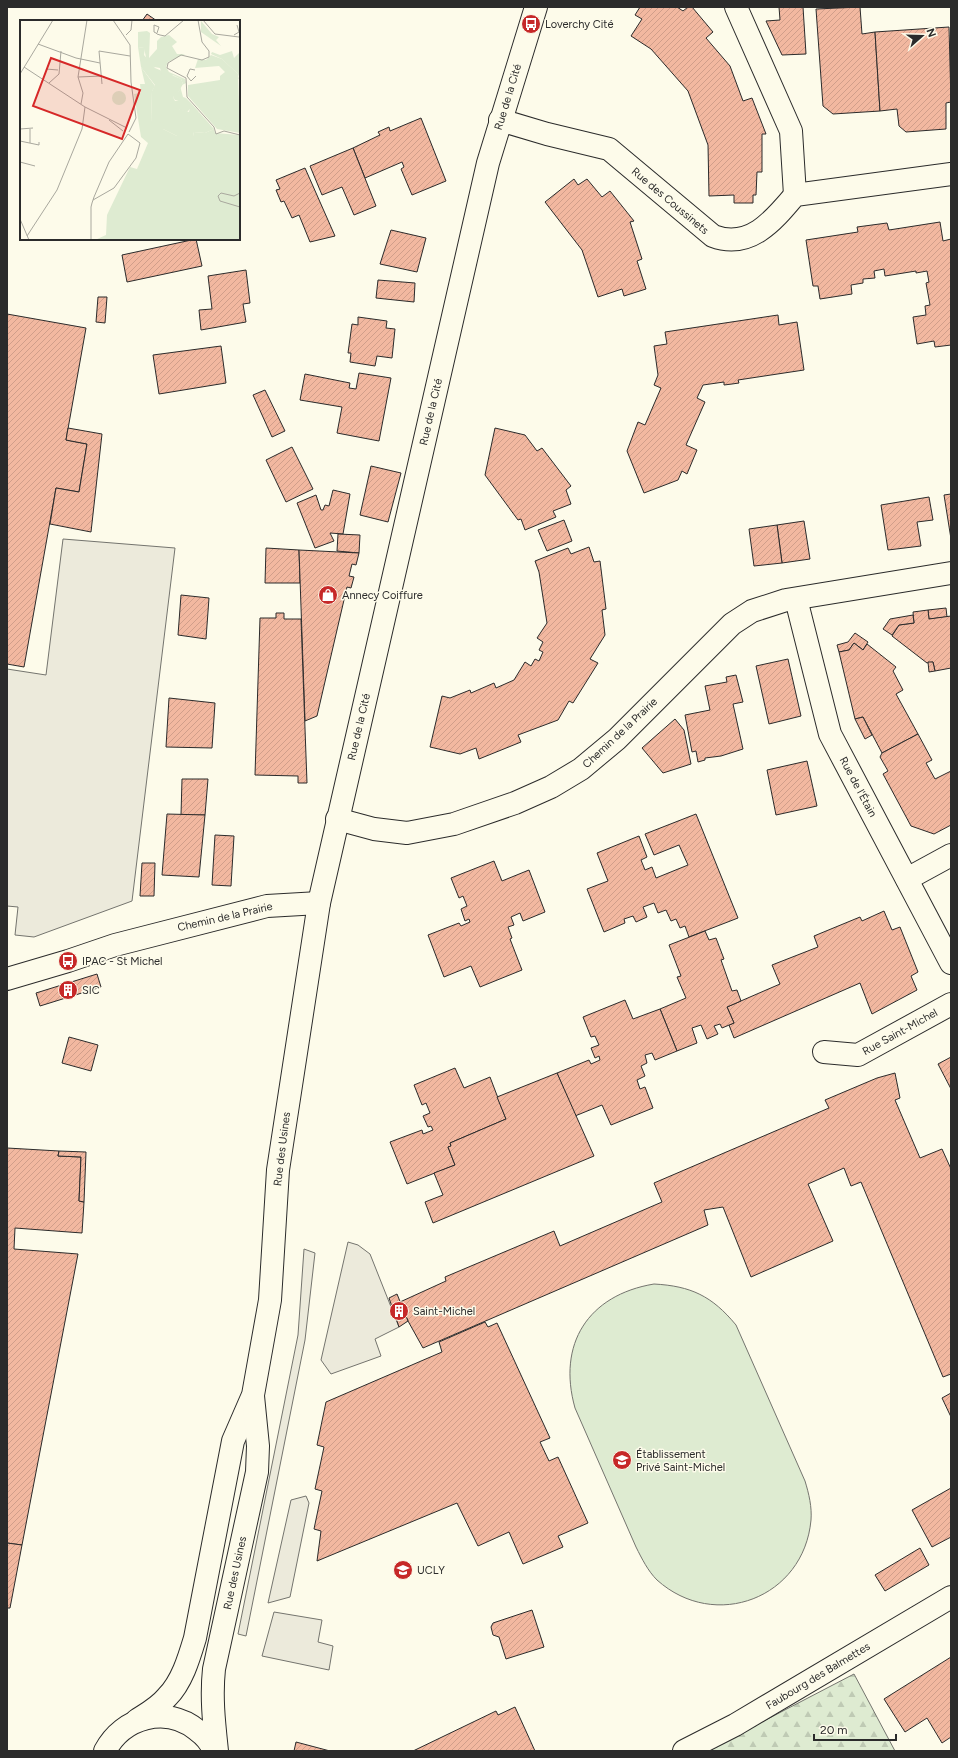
<svg xmlns="http://www.w3.org/2000/svg" width="958" height="1758" font-family="Figtree,sans-serif">
<defs>
<pattern id="forest-firs" width="22" height="20" patternUnits="userSpaceOnUse"><rect width="22" height="20" fill="#deebd1"/><path d="M5 1l3.5 6h-7zM16 11l3.5 6h-7z" fill="#bfcab4"/></pattern>
<pattern id="building-hatch" width="6" height="6" patternUnits="userSpaceOnUse"><rect width="6" height="6" fill="#f2b8a0"/><path d="M-1 1l2-2M0 6l6-6M5 7l2-2" fill="none" stroke="#d09e8a"/></pattern>
</defs>
<rect width="100%" height="100%" fill="#fdfbea"/>
<polygon fill="url(#forest-firs)" stroke="#74746e" points="854,1674 895,1751 706,1751"/>
<path fill="#deebd1" stroke="#74746e" d="M654 1284C691 1286 712 1296 736 1325L805 1481C809 1494 812 1507 811 1520 804 1598 715 1632 657 1580 648 1571 642 1559 636 1547L575 1408C557 1344 588 1295 654 1284Z"/>
<g fill="#eceadb" stroke="#74746e">
<polygon points="63,539 175,548 132,901 34,937 15,935 18,907 7,906 7,669 46,675"/>
<polygon points="348,1242 358,1245 370,1254 399,1327 375,1339 381,1356 331,1374 321,1360"/>
<polygon points="304,1249 315,1253 305,1340 246,1636 238,1634 298,1335"/>
<polygon points="306,1496 309,1503 290,1597 268,1603 291,1500"/>
<polygon points="274,1612 322,1620 318,1642 333,1646 329,1670 262,1656"/>
</g>
<g fill="url(#building-hatch)" stroke="#2b2b2b">
<polygon points="640,7 677,7 683,11 688,7 692,7 713,32 706,38 730,66 743,101 752,98 766,134 762,134 762,172 757,172 756,195 753,195 753,203 734,203 734,195 709,196 708,145 688,91 651,49 631,36 642,19 635,15"/>
<polygon points="779,7 803,7 806,54 782,55 766,21 780,20"/>
<polygon points="860,7 862,34 875,32 880,111 833,114 823,106 816,9"/>
<polygon points="147,14 157,21 142,21"/>
<polygon points="949,27 951,102 946,103 946,129 906,132 899,126 897,109 880,111 875,32"/>
<polygon points="421,118 446,181 412,195 401,169 404,167 402,162 365,178 353,148 380,135 378,132 389,127 390,131"/>
<polygon points="353,148 376,206 354,215 342,187 322,195 310,166"/>
<polygon points="305,168 335,236 310,242 299,215 292,218 284,201 281,202 276,190 280,189 276,180"/>
<polygon points="574,179 578,185 587,179 602,197 610,191 634,221 630,222 642,259 637,261 646,289 624,296 622,289 598,297 582,250 545,202"/>
<polygon points="940,222 943,241 951,239 951,345 935,347 934,341 917,344 913,317 926,315 925,306 930,305 926,283 929,282 927,271 916,273 916,271 885,276 884,269 874,271 875,278 863,279 863,283 851,285 852,294 820,299 818,286 813,286 806,240 858,232 857,227 887,223 889,230"/>
<polygon points="391,230 426,238 417,272 380,264"/>
<polygon points="196,239 202,266 127,282 122,255"/>
<polygon points="246,270 250,303 243,304 246,322 201,330 199,310 212,309 208,276"/>
<polygon points="378,280 415,283 414,302 376,298"/>
<polygon points="98,297 107,297 105,323 96,322"/>
<polygon points="7,314 86,328 66,440 87,444 79,492 56,488 24,667 7,664"/>
<polygon points="778,315 779,325 797,322 804,370 738,380 739,383 732,384 724,385 724,382 703,385 697,398 705,402 686,445 697,450 687,474 682,471 678,480 644,493 627,451 638,422 645,425 661,388 654,385 658,375 654,346 667,344 665,332"/>
<polygon points="358,317 387,321 386,328 395,329 392,358 377,356 375,366 350,362 351,353 348,353 352,324 358,325"/>
<polygon points="221,346 226,383 159,394 153,355"/>
<polygon points="359,373 391,378 379,441 337,433 342,407 300,400 305,374 350,383 349,388 356,389"/>
<polygon points="265,390 285,431 272,437 253,395"/>
<polygon points="68,428 102,434 91,532 50,524 56,488 79,492 87,444 66,440"/>
<polygon points="495,428 525,435 537,451 542,448 571,486 566,490 571,504 553,511 556,517 525,530 521,519 518,520 485,475"/>
<polygon points="292,447 313,489 286,502 266,460"/>
<polygon points="371,466 401,473 388,522 360,515"/>
<polygon points="333,490 350,494 343,534 330,533 334,541 315,548 297,503 316,495 321,510 323,510 325,505 329,506"/>
<polygon points="951,494 951,539 944,495"/>
<polygon points="929,497 933,520 917,522 921,546 888,550 881,505"/>
<polygon points="564,520 572,541 547,551 538,530"/>
<polygon points="804,521 810,559 782,563 777,525"/>
<polygon points="777,525 782,563 754,566 749,529"/>
<polygon points="338,534 360,535 359,553 337,551"/>
<polygon points="589,547 594,562 600,561 606,609 602,610 605,635 590,659 598,663 573,703 569,701 558,720 518,735 521,742 479,759 476,748 460,754 430,747 442,696 450,698 470,690 471,693 494,683 496,688 514,680 525,662 531,666 535,659 539,661 543,652 539,650 543,642 537,638 547,623 539,572 535,561 568,548 571,554"/>
<polygon points="266,548 299,550 300,583 265,583"/>
<polygon points="299,550 359,553 356,565 352,564 349,576 354,577 351,588 347,587 317,716 305,721"/>
<polygon points="181,595 209,598 206,639 178,635"/>
<polygon points="946,608 947,617 929,619 928,610"/>
<polygon points="928,610 929,619 951,616 951,668 935,671 933,662 927,663 892,636 899,625 914,623 913,612"/>
<polygon points="276,613 284,613 284,619 301,619 307,783 298,783 298,776 255,775 260,618 276,618"/>
<polygon points="913,615 914,623 899,625 892,635 883,629 890,619"/>
<polygon points="855,633 868,642 863,650 854,643 849,650 839,652 837,645 848,642"/>
<polygon points="854,643 863,650 867,644 896,667 893,671 903,690 896,694 918,734 882,753 863,717 855,719 839,652 849,650"/>
<polygon points="788,659 801,716 769,724 756,666"/>
<polygon points="928,662 933,662 935,671 929,672"/>
<polygon points="736,675 743,702 733,704 743,749 721,756 705,758 705,760 698,762 696,751 692,752 685,715 710,710 705,686 727,682 726,677"/>
<polygon points="169,698 215,703 212,748 166,747"/>
<polygon points="863,717 872,735 865,739 855,719"/>
<polygon points="675,719 684,730 691,764 663,773 642,748"/>
<polygon points="918,734 932,760 926,763 935,779 951,771 951,825 934,834 911,826 883,774 888,771 880,757 882,753"/>
<polygon points="807,761 817,806 776,815 767,770"/>
<polygon points="182,779 208,779 205,815 181,815"/>
<polygon points="167,814 205,815 199,877 162,875"/>
<polygon points="696,814 738,918 689,937 685,926 680,928 676,919 671,921 666,910 658,913 654,903 643,907 647,917 636,922 633,916 624,919 625,923 604,932 587,889 608,881 597,853 639,836 647,857 641,860 645,870 652,867 656,878 688,865 679,845 654,855 645,834"/>
<polygon points="215,835 234,836 231,886 212,885"/>
<polygon points="494,861 502,881 529,870 545,912 523,921 520,913 511,917 514,925 508,927 512,938 510,939 522,970 480,987 471,966 444,977 428,935 459,923 461,926 470,922 469,919 465,921 461,909 467,906 463,896 459,898 451,878"/>
<polygon points="142,863 155,863 154,896 140,896"/>
<polygon points="884,911 892,930 900,927 918,972 911,976 917,990 872,1014 860,983 734,1038 729,1025 734,1023 727,1007 780,984 772,965 818,947 814,936 860,917 862,921"/>
<polygon points="705,931 709,940 716,938 724,959 721,960 732,991 737,990 741,1001 727,1007 734,1023 722,1028 720,1024 714,1026 718,1034 707,1039 701,1025 692,1028 697,1043 677,1051 660,1009 686,998 677,977 681,976 669,945"/>
<polygon points="97,974 101,987 40,1006 36,993"/>
<polygon points="625,1000 633,1019 660,1009 677,1051 655,1060 652,1053 645,1055 647,1063 641,1066 645,1076 637,1080 640,1089 645,1087 653,1108 611,1125 602,1105 575,1116 557,1073 589,1060 591,1064 600,1060 599,1056 595,1058 591,1048 599,1045 595,1036 591,1037 583,1017"/>
<polygon points="69,1037 98,1045 91,1071 62,1063"/>
<polygon points="951,1057 951,1089 938,1064"/>
<polygon points="455,1068 464,1088 490,1077 506,1119 450,1143 451,1146 448,1147 455,1165 407,1184 390,1142 422,1130 423,1134 433,1130 431,1126 428,1127 423,1116 430,1113 426,1103 422,1105 414,1085"/>
<polygon points="557,1073 594,1156 433,1223 425,1202 443,1195 434,1173 455,1165 448,1147 451,1146 450,1143 506,1119 497,1097"/>
<polygon points="895,1073 900,1098 895,1100 920,1158 942,1149 951,1169 951,1374 943,1377 861,1182 851,1186 844,1168 808,1184 833,1241 751,1277 723,1207 704,1210 708,1225 423,1348 408,1321 400,1302 446,1281 445,1277 554,1231 560,1246 662,1202 654,1183 829,1108 825,1100 877,1078"/>
<polygon points="7,1148 59,1151 58,1156 81,1157 79,1201 84,1202 82,1233 15,1228 14,1249 78,1254 22,1545 7,1543"/>
<polygon points="59,1151 86,1152 84,1202 79,1201 81,1157 58,1156"/>
<polygon points="397,1294 408,1321 399,1327 389,1298"/>
<polygon points="485,1322 488,1327 497,1323 550,1438 540,1442 549,1461 558,1457 588,1523 558,1536 563,1547 523,1564 509,1532 478,1546 457,1503 317,1561 321,1531 314,1529 322,1491 315,1489 324,1447 317,1445 326,1402 442,1352 439,1342"/>
<polygon points="951,1393 951,1417 942,1398"/>
<polygon points="951,1488 951,1537 932,1547 912,1510"/>
<polygon points="7,1543 22,1545 10,1608 7,1608"/>
<polygon points="920,1548 929,1565 885,1591 875,1575"/>
<polygon points="532,1610 544,1647 506,1659 499,1637 493,1635 491,1627 493,1623"/>
<polygon points="951,1657 951,1737 942,1743 927,1718 905,1732 884,1699"/>
<polygon points="515,1707 535,1751 413,1751 496,1711 498,1715"/>
<polygon points="296,1742 330,1751 294,1751"/>
</g>
<g fill="none" stroke-linecap="round" stroke-linejoin="round">
<defs>
<g id="minor">
<polyline points="736,7 791,131 795,195"/>
<path d="M500 120 547 134 609 149 713 236C750 250 774 220 795 195L951 174"/>
<polyline points="796,599 830,734 951,963"/>
<polyline points="337,819 374,829 407,833 454,824 515,803 551,787 581,769 617,739 732,624 752,611 786,600 951,573"/>
<polyline points="907,879 951,855"/>
<polyline points="7,979 68,961 115,945 267,906 319,903"/>
<polyline points="824,1052 858,1055 951,1004"/>
<path d="M137 1720C148 1713 159 1707 167 1697 182 1682 189 1658 195 1638L233 1441 253 1395 270 1300 278 1170 319 903 488 163 536 7"/>
<path d="M105 1751C123 1717 166 1705 197 1730 204 1735 211 1743 214 1751"/>
<path d="M217 1751C214 1723 211 1697 214 1669L257 1472 258 1446 253 1396"/>
<polyline points="684,1751 735,1725 951,1597"/>
</g>
</defs>
<use href="#minor" stroke="#2b2b2b" stroke-width="24"/>
<use href="#minor" stroke="#fdfbea" stroke-width="22"/>
</g>
<defs>
<symbol id="bus-disc" viewBox="-11 -11 22 22"><circle r="9.5" fill="#c62828" stroke="#fdfbea"/><path d="M-5-6H5V4H4V6H2V4H-2V6H-4V4H-5ZM-3.5-4V0h7V-4ZM-3.5 1.2v1.5H-2V1.2ZM2 1.2v1.5H3.5V1.2Z" fill="#fff"/></symbol>
<symbol id="shop-disc" viewBox="-11 -11 22 22"><circle r="9.5" fill="#c62828" stroke="#fdfbea"/><path d="M-5-2.5h2.3a2.7 3.5 0 0 1 5.4 0H5L5.5 6h-11ZM-1.5-2.5h3a1.5 2.3 0 0 0-3 0Z" fill="#fff"/></symbol>
<symbol id="building-disc" viewBox="-11 -11 22 22"><circle r="9.5" fill="#c62828" stroke="#fdfbea"/><path d="M-4-6H4V6H1V3H-1V6H-4ZM-2.5-4.3h1.7v1.8h-1.7ZM.8-4.3h1.7v1.8H.8ZM-2.5-1h1.7V.8h-1.7ZM.8-1h1.7V.8H.8Z" fill="#fff"/></symbol>
<symbol id="school-disc" viewBox="-11 -11 22 22"><circle r="9.5" fill="#c62828" stroke="#fdfbea"/><path d="M0-5L7-2L0 1L-7-2ZM-4 1L0 2.5L4 1V4Q0 6-4 4Z" fill="#fff"/></symbol>
<symbol id="university-disc" viewBox="-11 -11 22 22"><circle r="9.5" fill="#c62828" stroke="#fdfbea"/><path d="M0-5L7-2L0 1L-7-2ZM-4 1L0 2.5L4 1V4Q0 6-4 4Z" fill="#fff"/></symbol>
</defs>
<g fill-rule="evenodd">
<use href="#bus-disc" x="520" y="13" width="22" height="22"/>
<use href="#shop-disc" x="317" y="584" width="22" height="22"/>
<use href="#bus-disc" x="57" y="950" width="22" height="22"/>
<use href="#building-disc" x="57" y="979" width="22" height="22"/>
<use href="#building-disc" x="388" y="1300" width="22" height="22"/>
<use href="#school-disc" x="611" y="1449" width="22" height="22"/>
<use href="#university-disc" x="392" y="1559" width="22" height="22"/>
</g>
<g text-anchor="middle" dominant-baseline="central" stroke-width="3" stroke-linejoin="round" paint-order="stroke">
<g font-size="11" fill="#2b2b2b" stroke="#fdfbea" text-anchor="start">
<text x="545" y="24">Loverchy Cité</text>
<text x="342" y="595">Annecy Coiffure</text>
<text x="82" y="961">IPAC - St Michel</text>
<text x="82" y="990">SIC</text>
<text x="413" y="1311">Saint-Michel</text>
<text x="636" y="1454">Établissement<tspan x="636" dy="13">Privé Saint-Michel</tspan></text>
<text x="417" y="1570">UCLY</text>
</g>
<g font-size="11" fill="#2b2b2b" stroke="#fdfbea">
<text transform="translate(508 97) rotate(-73)">Rue de la Cité</text>
<text transform="translate(670 201) rotate(40)">Rue des Coussinets</text>
<text transform="translate(431 412) rotate(-77)">Rue de la Cité</text>
<text transform="translate(359 727) rotate(-77)">Rue de la Cité</text>
<text transform="translate(620 733) rotate(-43)">Chemin de la Prairie</text>
<text transform="translate(858 787) rotate(62)">Rue de l'Étain</text>
<text transform="translate(225 917) rotate(-13)">Chemin de la Prairie</text>
<text transform="translate(900 1032) rotate(-29)">Rue Saint-Michel</text>
<text transform="translate(282 1149) rotate(-83)">Rue des Usines</text>
<text transform="translate(235 1573) rotate(-78)">Rue des Usines</text>
<text transform="translate(818 1676) rotate(-31)">Faubourg des Balmettes</text>
</g>
</g>
<g transform="translate(20 20)">
<rect width="220" height="220" fill="#fdfbea"/>
<path d="M181 1 192 14 199 17 196 20 201 26 181 12ZM118 27 125 28 124 35 135 48 161 59 163 64 159 71 153 77 155 81 166 78 171 83V88L167 92 157 89 174 97 179 92 194 109 185 113 174 112 173 116H157L131 103 132 71 135 65 121 47ZM191 35 202 39 218 54 220 113 197 109 168 76V65L200 60V56L205 52 199 46 175 48 178 39 186 40Z" fill="#deebd1"/>
<path d="M127 11 130 13 129 38 137 29V21L141 17 149 15 157 22 152 26 157 34H165L148 42 146 47 149 52 165 59 166 63 160 66 163 77 166 78 164 80H155L153 77 156 72 159 71 160 66 163 64 161 59 153 55 149 59 142 55 140 48 134 47 127 42 124 28 118 27V12ZM212 31 214 38 220 32V60L218 54 202 39 191 34 192 32 200 35ZM121 47 135 66 132 71 131 103 141 102 144 104 143 109 157 116H173L174 112 185 113 194 109 195 113 220 115V220H75L86 215 87 195 110 147 117 149 128 123 121 117 114 74 121 73 120 64H125ZM215 54 219 58 212 68 219 87 213 88 214 91 211 93 207 87H202L205 84 203 74 208 70 196 69ZM188 64 189 66 183 67 175 73 171 72 169 67ZM171 83 179 92 173 102 162 104 150 98 155 88 169 92ZM220 94V107L201 106 190 99 195 98 210 101 208 96Z" fill="#deebd1"/>
<path d="M92 78a7 7 0 1 1 14 0a7 7 0 1 1-14 0Z" fill="#deebd1"/>
<path fill="none" stroke="#a9a89e" stroke-width="1" d="M93 0 110 25 111 62 116 98 109 112M178 0 182 22 189 31V37L182 40 161 35 148 43 147 48 166 58 167 77 194 107 196 114 204 111 220 115M183 0 195 14 219 17M137 13 139 7 134 5V12L136 13 137 14 140 15 145 16 164 0M106 15 111 10 112 0M214 15 219 12 217 5M18 24 56 38 80 43M4 47 65 87 107 108M26 49 38 50M175 50 170 49 167 56 171 61 176 56M0 54 33 0M58 57 82 56M29 63 39 54 41 31M82 64 79 31 110 36M61 84 63 73 58 57 67 0M89 100 103 111M0 109 13 108M10 109V123M0 121 19 125V122M0 142 15 146M220 173 214 176 201 173 198 176 200 181 220 187M0 199 9 220M7 216 37 170 62 109 65 87M71 220V187L72 183 74 177 89 142 108 114 120 123 116 138 94 168 73 180"/>
<path fill="#d62828" fill-opacity="0.15" stroke="#d62828" stroke-width="2" d="M31 38 120 70 102 119 13 86Z"/>
<rect width="220" height="220" fill="none" stroke="#2b2b2b" stroke-width="2"/>
</g>
<rect width="958" height="1758" fill="none" stroke="#2b2b2b" stroke-width="16"/>
<g transform="translate(922 36) rotate(70)" stroke="#fdfbea" stroke-width="3" paint-order="stroke">
<path d="M0-3L7 15L0 10L-7 15Z" fill="#2b2b2b"/>
<text y="-6" font-size="11" font-weight="bold" text-anchor="middle" fill="#2b2b2b">N</text>
</g>
<path d="M814 1734v6h82v-6" fill="none" stroke="#2b2b2b" stroke-width="2"/>
<text x="820" y="1734" font-size="12" fill="#2b2b2b" stroke="#fdfbea" stroke-width="3" paint-order="stroke">20 m</text>
</svg>
